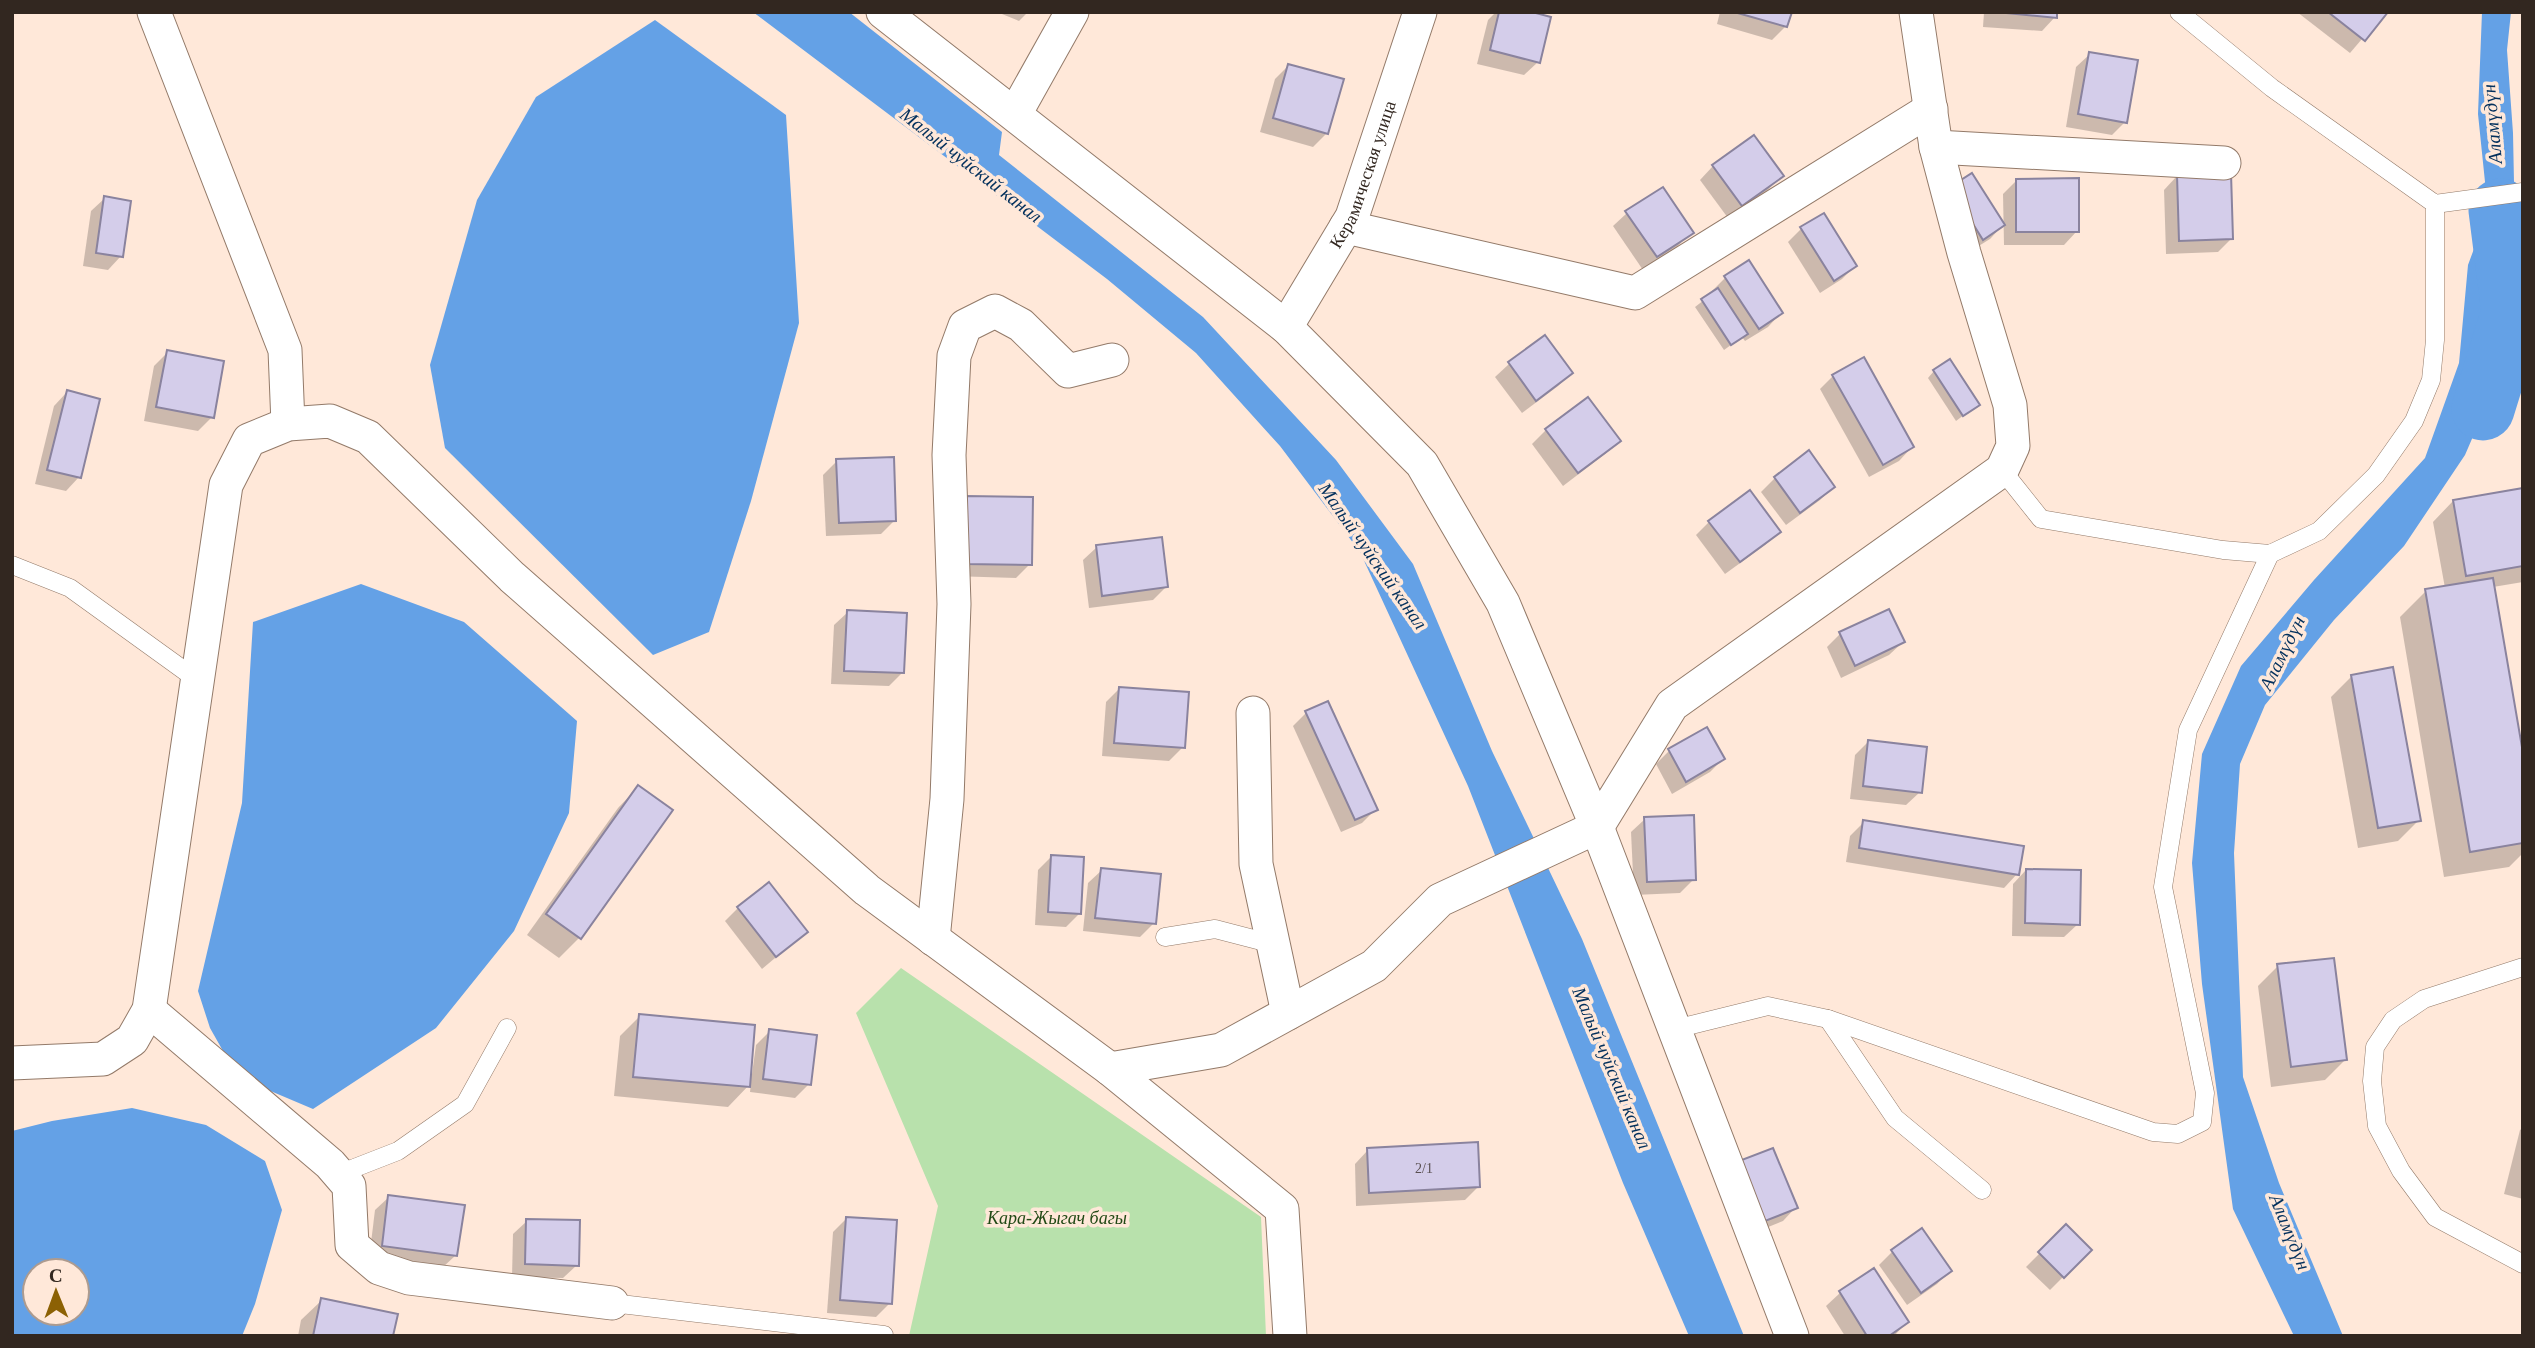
<svg xmlns="http://www.w3.org/2000/svg" width="2535" height="1348" font-family="'Times New Roman',serif">
<rect width="100%" height="100%" fill="#ffe8d9"/>
<polygon fill="#b8e1ac" points="901,968 1261,1217 1266,1336 909,1336 938,1206 856,1013"/>
<g fill="#64a1e6" fill-rule="evenodd">
<polygon points="753,12 849,12 1002,132 999,155 1203,317 1336,460 1413,564 1492,751 1582,939 1744,1336 1689,1336 1623,1183 1468,786 1360,552 1280,446 1196,353 1107,279"/>
<polygon points="2482,12 2511,12 2507,50 2513,133 2515,232 2506,360 2465,455 2404,546 2334,620 2265,705 2240,764 2234,853 2243,1077 2279,1183 2343,1336 2294,1336 2233,1209 2202,984 2192,863 2202,754 2241,666 2314,580 2425,458 2459,363 2468,265 2488,211 2478,114"/>
<polygon points="655,20 786,115 799,323 751,501 709,632 653,655 445,448 430,365 477,200 536,97"/>
<polygon points="361,584 464,622 577,721 569,813 514,931 436,1028 313,1109 254,1084 227,1058 210,1028 198,991 242,803 253,622"/>
<path d="M132 1108 206 1125 265 1161 282 1210 255 1304 242 1336H12V1131L52 1121ZM77 1271V1313H35V1271Z"/>
</g>
<g fill="#0003">
<polygon points="997,12 1028,12 1019,21"/>
<polygon points="1496,12 1525,12 1538,62 1524,75 1477,64 1488,20"/>
<polygon points="1720,12 1790,12 1786,26 1772,40 1717,24"/>
<polygon points="1984,12 2056,12 2055,17 2042,31 1983,27"/>
<polygon points="2297,12 2385,12 2350,53"/>
<polygon points="2090,54 2125,122 2112,135 2066,127 2076,67"/>
<polygon points="1289,65 1327,133 1313,147 1260,132 1275,79"/>
<polygon points="1713,166 1781,176 1768,190 1728,218 1700,180"/>
<polygon points="2177,176 2231,239 2218,252 2166,254 2164,190"/>
<polygon points="2017,180 2077,231 2064,245 2004,245 2003,194"/>
<polygon points="1951,189 2003,225 1990,239 1969,252"/>
<polygon points="105,198 121,256 108,270 83,266 91,211"/>
<polygon points="1627,213 1691,232 1678,246 1643,270 1613,226"/>
<polygon points="1801,229 1855,266 1842,279 1820,293 1788,242"/>
<polygon points="1725,278 1781,313 1768,327 1745,341 1742,337 1724,350 1695,307 1713,293 1712,291"/>
<polygon points="1544,337 1571,373 1558,386 1522,413 1495,377 1509,364"/>
<polygon points="168,352 212,417 198,431 144,421 154,366"/>
<polygon points="1934,371 1977,405 1956,421 1928,378"/>
<polygon points="1833,376 1912,447 1899,461 1869,477 1820,389"/>
<polygon points="67,392 79,477 66,491 35,484 54,406"/>
<polygon points="1588,400 1619,441 1605,454 1563,486 1532,444 1546,430"/>
<polygon points="1808,453 1833,487 1820,500 1786,525 1761,492 1775,478"/>
<polygon points="837,461 895,520 881,534 826,536 823,475"/>
<polygon points="2523,490 2523,582 2493,587 2523,763 2523,853 2509,867 2444,877 2400,617 2426,591 2445,588 2433,522 2453,501"/>
<polygon points="952,512 1030,564 1016,578 951,576"/>
<polygon points="1709,522 1779,532 1765,545 1725,574 1696,535"/>
<polygon points="1097,547 1167,586 1153,600 1089,608 1083,560"/>
<polygon points="848,612 902,673 889,686 831,684 834,625"/>
<polygon points="1840,634 1903,642 1889,655 1841,678 1827,647"/>
<polygon points="2352,676 2419,820 2398,841 2358,848 2331,697"/>
<polygon points="1119,689 1183,747 1169,761 1102,756 1106,702"/>
<polygon points="1306,713 1376,809 1362,823 1341,832 1293,726"/>
<polygon points="1869,741 1920,792 1906,805 1850,799 1855,755"/>
<polygon points="1669,751 1723,759 1710,772 1672,794 1656,764"/>
<polygon points="638,787 579,938 559,958 527,935 618,808"/>
<polygon points="1645,819 1694,879 1680,893 1634,895 1631,832"/>
<polygon points="1864,822 2017,874 2004,888 1846,862 1850,836"/>
<polygon points="1051,857 1079,914 1066,927 1035,925 1038,870"/>
<polygon points="1102,870 1154,923 1140,937 1083,931 1088,883"/>
<polygon points="2026,870 2078,924 2064,937 2012,936 2013,884"/>
<polygon points="738,908 806,932 762,969 725,921"/>
<polygon points="2278,966 2345,1060 2325,1080 2271,1087 2258,986"/>
<polygon points="640,1016 749,1074 752,1074 756,1045 770,1031 809,1084 795,1098 750,1092 751,1083 728,1107 614,1096 620,1036"/>
<polygon points="2523,1128 2523,1199 2504,1194 2520,1130"/>
<polygon points="1368,1150 1478,1187 1465,1200 1356,1206 1355,1164"/>
<polygon points="1727,1176 1796,1207 1783,1221 1751,1234"/>
<polygon points="389,1197 456,1255 442,1268 369,1259 375,1210"/>
<polygon points="846,1219 890,1303 876,1317 827,1313 833,1232"/>
<polygon points="527,1221 577,1265 563,1278 512,1277 513,1234"/>
<polygon points="2066,1227 2090,1250 2050,1290 2026,1267"/>
<polygon points="1892,1252 1950,1270 1937,1284 1907,1305 1879,1265"/>
<polygon points="1874,1271 1907,1322 1894,1336 1845,1336 1826,1306 1840,1293"/>
<polygon points="322,1300 392,1336 298,1336 301,1320"/>
</g>
<g fill="none" stroke-linecap="round" stroke-linejoin="round">
<polyline stroke="#64a1e6" stroke-width="63" points="2483,409 2513,312 2500,210"/>
</g>
<g fill="#d4cdea" stroke="#8a839e" stroke-width="2">
<polygon points="1499,12 1532,12 1551,17 1540,63 1490,50"/>
<polygon points="1734,12 1792,12 1787,27"/>
<polygon points="1996,12 2057,12 2057,18"/>
<polygon points="2328,12 2388,12 2365,41"/>
<polygon points="2089,52 2138,60 2127,123 2078,114"/>
<polygon points="1288,64 1344,79 1328,134 1273,118"/>
<polygon points="1754,135 1784,176 1742,206 1712,165"/>
<polygon points="1972,173 2005,225 1983,240 1950,187"/>
<polygon points="2231,173 2233,239 2179,241 2177,175"/>
<polygon points="2079,178 2079,232 2016,232 2016,179"/>
<polygon points="1663,187 1694,233 1657,257 1625,211"/>
<polygon points="104,196 131,201 123,257 96,253"/>
<polygon points="1824,213 1857,266 1834,281 1800,227"/>
<polygon points="1749,260 1783,313 1759,329 1724,276"/>
<polygon points="1718,288 1748,334 1731,345 1701,299"/>
<polygon points="1545,335 1573,373 1536,401 1508,362"/>
<polygon points="167,350 224,361 214,418 156,407"/>
<polygon points="1864,357 1914,447 1883,465 1832,375"/>
<polygon points="1950,359 1980,405 1963,416 1933,370"/>
<polygon points="67,390 100,399 81,478 47,470"/>
<polygon points="1588,397 1621,441 1578,473 1545,429"/>
<polygon points="1809,450 1835,487 1800,513 1774,477"/>
<polygon points="894,457 896,521 839,523 836,459"/>
<polygon points="2523,488 2523,566 2466,576 2453,500"/>
<polygon points="1750,490 1781,532 1740,562 1708,521"/>
<polygon points="965,496 1033,497 1032,565 964,564"/>
<polygon points="1162,537 1168,587 1102,596 1096,545"/>
<polygon points="2493,578 2523,753 2523,843 2470,852 2425,589"/>
<polygon points="1889,609 1905,642 1855,666 1839,632"/>
<polygon points="847,610 907,613 904,673 844,671"/>
<polygon points="2393,667 2421,821 2378,828 2351,675"/>
<polygon points="1119,687 1189,692 1185,748 1114,743"/>
<polygon points="1328,701 1378,810 1355,820 1305,711"/>
<polygon points="1707,727 1725,759 1686,782 1668,749"/>
<polygon points="1868,740 1927,747 1922,793 1863,786"/>
<polygon points="638,785 673,810 581,939 546,914"/>
<polygon points="1694,815 1696,880 1647,882 1644,817"/>
<polygon points="1863,820 2024,846 2019,875 1859,848"/>
<polygon points="1051,855 1084,857 1081,914 1048,912"/>
<polygon points="1101,868 1161,874 1156,924 1095,918"/>
<polygon points="2026,869 2081,870 2080,925 2025,923"/>
<polygon points="769,882 808,932 776,957 737,907"/>
<polygon points="2334,958 2347,1060 2291,1067 2277,964"/>
<polygon points="639,1014 755,1025 750,1087 633,1077"/>
<polygon points="769,1029 817,1035 811,1085 763,1079"/>
<polygon points="1478,1142 1480,1187 1369,1193 1367,1148"/>
<polygon points="1773,1148 1798,1208 1765,1221 1739,1161"/>
<polygon points="388,1195 465,1205 457,1256 382,1246"/>
<polygon points="846,1217 897,1220 892,1304 840,1300"/>
<polygon points="526,1219 580,1220 579,1266 525,1264"/>
<polygon points="2066,1224 2092,1250 2064,1278 2038,1252"/>
<polygon points="1922,1228 1952,1271 1921,1293 1891,1250"/>
<polygon points="1874,1268 1909,1322 1889,1336 1867,1336 1839,1291"/>
<polygon points="321,1298 398,1314 393,1336 313,1336"/>
</g>
<g fill="none" stroke-linecap="round" stroke-linejoin="round">
<defs>
<g id="service">
<polyline points="2179,12 2272,88 2435,204 2523,192"/>
<polyline points="2002,470 2041,519 2223,550 2270,554 2319,531 2376,475 2414,421 2431,380 2435,340 2435,204"/>
<polyline points="12,565 70,588 196,679"/>
<polyline points="1165,937 1215,929 1273,944"/>
<polyline points="2523,967 2424,999 2393,1020 2375,1047 2372,1081 2377,1126 2401,1171 2435,1217 2523,1264"/>
<polyline points="1828,1019 1895,1118 1982,1190"/>
<polyline points="1675,1029 1768,1006 1828,1019 2153,1132 2178,1134 2202,1122 2205,1093 2163,887 2188,730 2270,554"/>
<polyline points="339,1174 398,1151 465,1104 507,1028"/>
<polyline points="612,1303 884,1335"/>
</g>
<g id="minor">
<polyline points="154,12 285,350 288,424"/>
<polyline points="883,12 1286,327 1422,464 1503,603 1597,827 1792,1336"/>
<polyline points="1015,114 1072,12"/>
<polyline points="1936,147 2224,163"/>
<polyline points="1346,227 1635,293 1931,109"/>
<path id="s1" d="M1286 327 1352 217 1420 12"/>
<polyline points="1253,713 1256,864 1288,1013"/>
<polyline points="933,939 947,799 954,604 949,455 954,356 965,326 995,311 1021,325 1068,371 1112,360"/>
<polyline points="149,1010 330,1164 349,1186 352,1245 379,1268 409,1278 612,1303"/>
<polyline points="12,1063 103,1059 132,1040 149,1010 226,485 249,440 288,424 330,421 368,437 512,577 867,890 1110,1069 1282,1209 1290,1336"/>
<polyline points="1110,1069 1221,1050 1374,966 1440,900 1597,827 1672,705 2002,470 2013,446 2010,405 1964,253 1936,147 1916,12"/>
</g>
</defs>
<use href="#service" stroke="#937a69" stroke-width="19"/>
<use href="#minor" stroke="#937a69" stroke-width="35"/>
<use href="#service" stroke="#fff" stroke-width="18"/>
<use href="#minor" stroke="#fff" stroke-width="33"/>
</g>
<g text-anchor="middle" dominant-baseline="central" stroke-width="7" stroke-linejoin="round" paint-order="stroke">
<g font-size="14" fill="#5a5052">
<text x="1424" y="1168">2/1</text>
</g>
<g font-size="18" fill="#322720" stroke="#ffe8d9">
<text stroke="none"><textPath href="#s1" startOffset="172">Керамическая улица</textPath></text>
</g>
<g font-size="18" font-style="italic" fill="#224915" stroke="#ffe8d9">
<text x="1057" y="1218">Кара-Жыгач багы</text>
</g>
<g font-size="19" font-style="italic" fill="#03305c" stroke="#ffe8d9">
<text transform="translate(2492 124) rotate(-95)">Аламүдүн</text>
<text transform="translate(971 165) rotate(38)">Малый чуйский канал</text>
<text transform="translate(1373 556) rotate(55)">Малый чуйский канал</text>
<text transform="translate(2282 653) rotate(-64)">Аламүдүн</text>
<text transform="translate(1612 1068) rotate(67)">Малый чуйский канал</text>
<text transform="translate(2290 1232) rotate(68)">Аламүдүн</text>
</g>
</g>
<rect width="2535" height="1348" fill="none" stroke="#322720" stroke-width="28"/>
<g transform="translate(56 1292) rotate(359)"><circle r="33" fill="#ffe8d9" stroke="#ad9b8f" stroke-width="2"/>
<path d="M0-5L12 26L0 18L-12 26Z" fill="#8c6104"/>
<text y="-10" font-size="19" font-weight="bold" text-anchor="middle" fill="#322720">С</text>
</g>
</svg>
